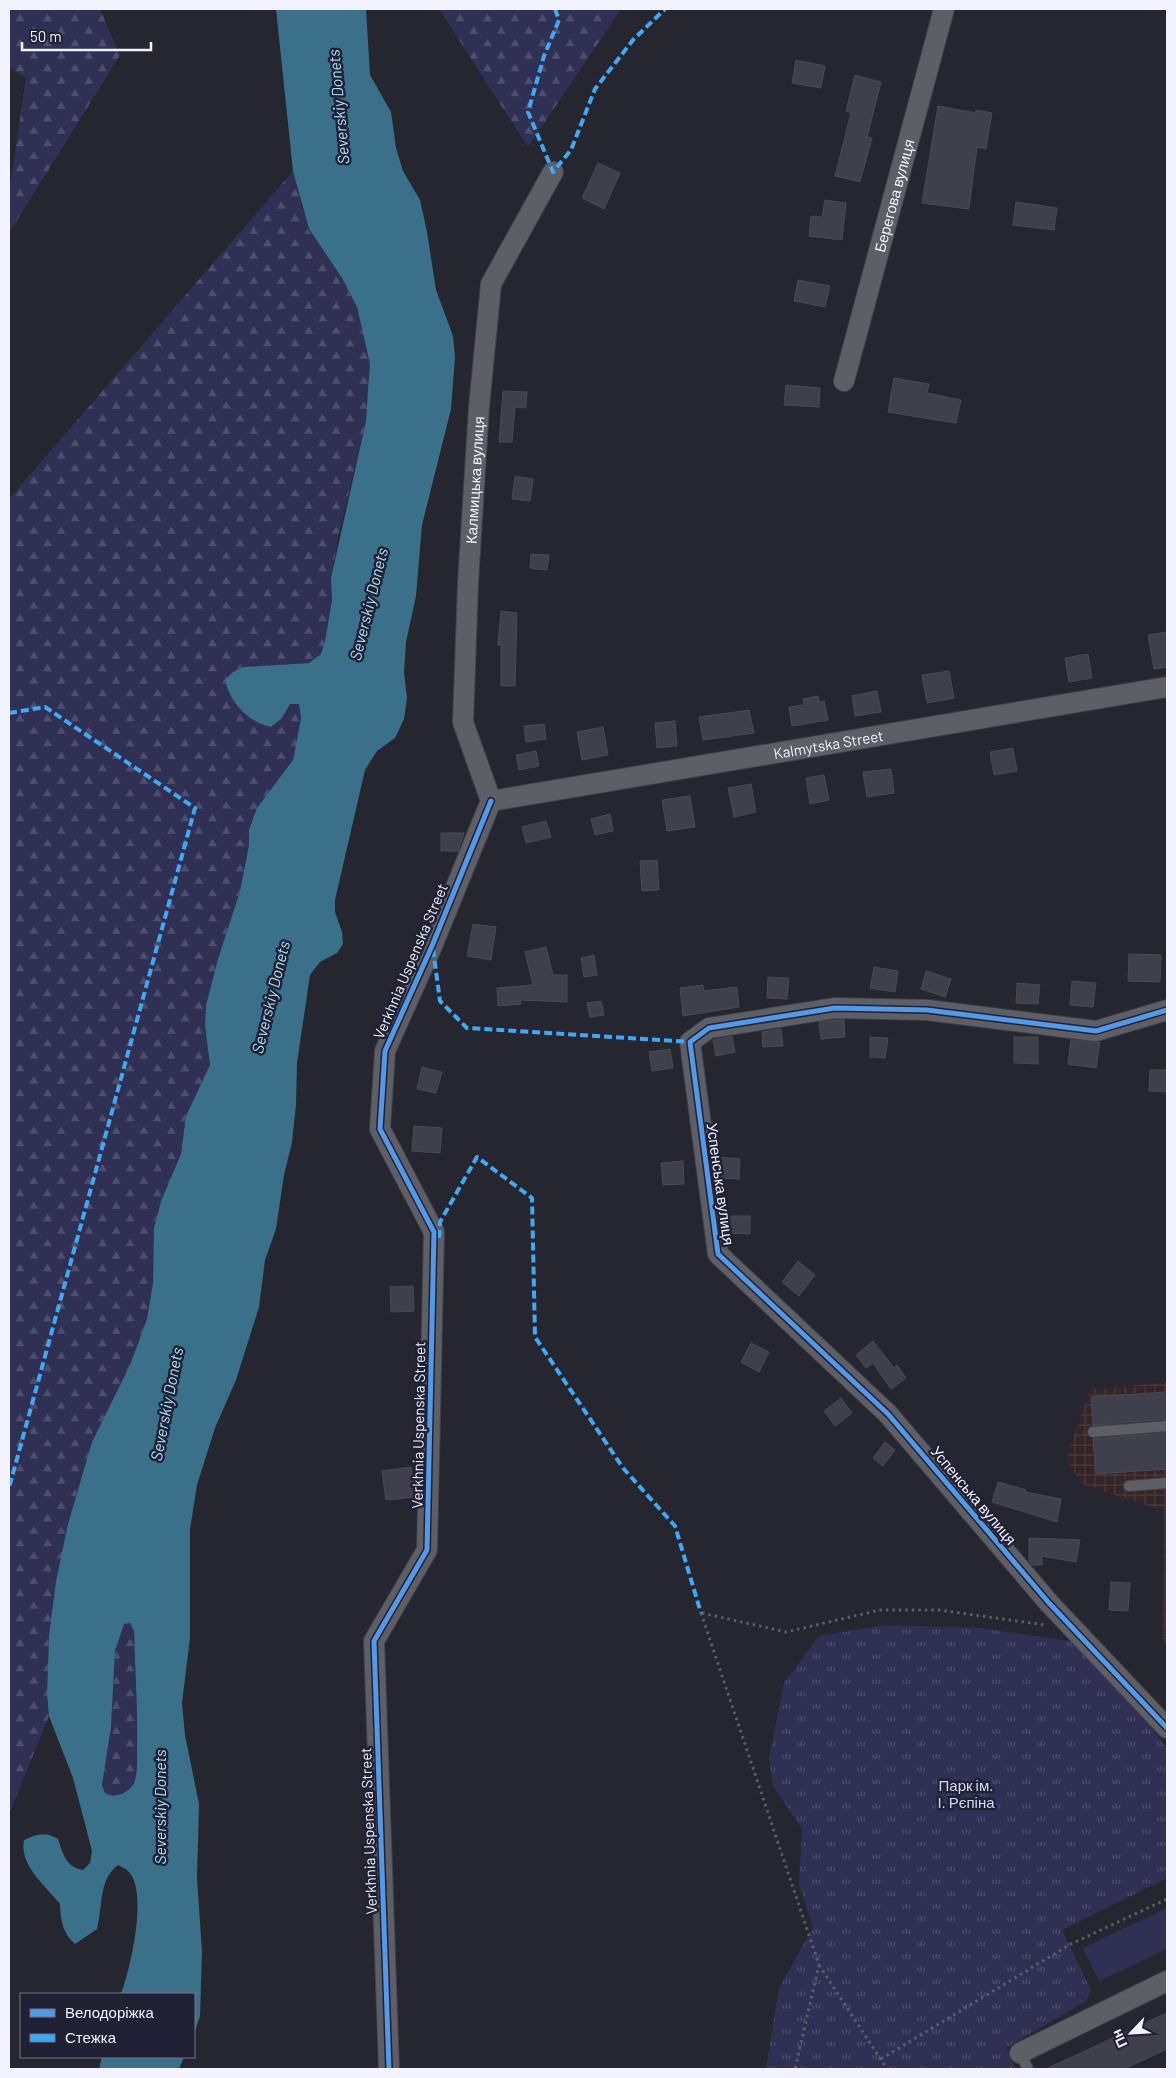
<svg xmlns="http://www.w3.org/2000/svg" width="1176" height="2078" font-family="Barlow,sans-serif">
<defs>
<pattern id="industrial-grid" width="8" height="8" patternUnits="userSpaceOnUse" patternTransform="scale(1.25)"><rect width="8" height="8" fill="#362526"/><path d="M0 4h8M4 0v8" fill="none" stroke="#4a3a3c"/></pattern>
<pattern id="grass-tufts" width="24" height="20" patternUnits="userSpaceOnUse" patternTransform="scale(1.25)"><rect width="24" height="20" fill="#303055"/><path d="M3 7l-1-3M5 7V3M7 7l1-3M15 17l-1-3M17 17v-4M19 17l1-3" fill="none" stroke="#4e4e6e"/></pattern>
<pattern id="forest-firs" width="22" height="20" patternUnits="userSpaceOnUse" patternTransform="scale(1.25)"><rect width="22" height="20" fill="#303055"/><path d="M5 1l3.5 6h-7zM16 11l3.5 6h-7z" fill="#4e4e6e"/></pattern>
</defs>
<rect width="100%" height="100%" fill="#262630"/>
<polygon fill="url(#industrial-grid)" points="1167,1382 1167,1644 1162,1641 1164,1511 1082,1484 1066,1459 1090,1390"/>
<polygon fill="url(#grass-tufts)" points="885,1625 979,1628 1090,1644 1167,1749 1167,1878 1062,1930 1091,1990 1086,2001 1006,2048 1016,2069 766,2069 779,1988 813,1928 799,1884 802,1829 773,1786 769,1758 784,1683 819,1636"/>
<g fill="url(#forest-firs)">
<polygon points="9,9 100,9 120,55 9,233 9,192 26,78 9,67"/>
<polygon points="439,9 621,9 528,147"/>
<path d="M293 171 308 229 342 278 357 307 370 364 366 421 339 534 331 578 332 600 325 641 321 654 309 663 244 667 225 680C232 712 254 709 282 718L290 704H299L301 718 293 760 271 791 249 830V845L240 891 218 959 206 1005 205 1026 210 1065 186 1116 181 1154 161 1201 154 1228 153 1283 147 1319 130 1365 92 1442 68 1524 56 1581 49 1635 47 1694 49 1716 9 1814V499Z"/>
<path d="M130 1623 134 1631C136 1670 138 1709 137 1748 137 1759 138 1772 134 1782 129 1793 114 1799 105 1793L102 1785 111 1727 115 1651 124 1624Z"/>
</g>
<polygon fill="#303055" points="1167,1908 1167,1949 1099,1981 1083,1948"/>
<g fill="#3a708a" fill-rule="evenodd">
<path d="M276 9H366L370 75 391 112 396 148 403 171 420 200 427 232 436 290 453 336 455 357 451 409 422 525 416 596 406 642 404 672 407 698 404 719 395 738 377 751 365 770 335 900V912L342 932 343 944 337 953 320 962 310 975 297 1063 296 1105 292 1142 284 1175 276 1229 265 1260 259 1307 236 1380 215 1428 197 1485 190 1529V1638L182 1703 185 1735 199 1804 197 1878 202 1952 200 2016 194 2034V1994H121C130 1970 149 1891 128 1871 125 1868 121 1867 118 1865 98 1880 103 1907 97 1929L75 1944C62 1932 61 1921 60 1904 46 1886 19 1866 24 1840 36 1834 46 1831 58 1839 63 1854 66 1867 83 1870L90 1863 92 1851 73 1778 49 1716 47 1694 49 1635 56 1581 68 1524 92 1442 130 1365 147 1319 153 1283 154 1228 161 1201 181 1154 186 1116 210 1065 205 1026 206 1005 218 959 240 891 249 845V830L257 808 293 760 301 718 299 704H290L282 718 271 727C248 722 230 703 225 680L233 672 244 667 309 663 321 654 325 641 332 600 331 578 366 421 368 389 370 364 357 307 342 278 309 229 293 171ZM130 1623 134 1631C135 1670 138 1709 137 1748 137 1759 138 1772 134 1783 129 1793 114 1799 105 1793L102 1785 111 1727 115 1651 124 1624Z"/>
<polygon points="102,2057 184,2057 179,2069 99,2069"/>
</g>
<g fill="#40404d" stroke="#4a4a53">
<polygon points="796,60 825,66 821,88 792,83"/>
<polygon points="855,75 881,82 867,137 872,138 860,182 835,176 851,113 846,111"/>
<polygon points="938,106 976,113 976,110 992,113 986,149 977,147 969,209 922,203"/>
<polygon points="598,163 620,173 604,209 582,198"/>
<polygon points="825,200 846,203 842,240 809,236 811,216 822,217"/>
<polygon points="1016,202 1057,208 1054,230 1013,225"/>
<polygon points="798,280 830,286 825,307 794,301"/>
<polygon points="894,378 929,384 927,393 961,400 956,423 888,412"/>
<polygon points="786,385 820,388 819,407 784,405"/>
<polygon points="503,391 527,392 526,408 515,407 512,442 499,442"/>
<polygon points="515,476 533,479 530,501 512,499"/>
<polygon points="531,554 549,555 547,570 530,568"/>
<polygon points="501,611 517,613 515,686 501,686 501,645 498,645"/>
<polygon points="1167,632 1167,667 1154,669 1148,635"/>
<polygon points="1088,654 1092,678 1069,682 1065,658"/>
<polygon points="949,671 954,698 927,703 922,675"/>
<polygon points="877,691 881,712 855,716 852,696"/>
<polygon points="818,696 819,702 824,701 828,720 792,726 789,707 804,705 803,699"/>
<polygon points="749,710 754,733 703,740 699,717"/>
<polygon points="675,721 677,746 657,748 655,723"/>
<polygon points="544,724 546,739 526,742 524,726"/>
<polygon points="603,727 608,755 582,760 577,732"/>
<polygon points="1013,748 1017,771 994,775 990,752"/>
<polygon points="536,751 539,766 519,770 516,755"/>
<polygon points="891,769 894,793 867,797 863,772"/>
<polygon points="824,775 829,800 810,804 806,778"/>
<polygon points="751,784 756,812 734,817 728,788"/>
<polygon points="690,796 695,827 667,831 662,800"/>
<polygon points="610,814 613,831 595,835 591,819"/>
<polygon points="546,821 551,837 526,843 522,827"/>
<polygon points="441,833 464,833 458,851 441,851"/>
<polygon points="657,860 659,890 642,891 640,861"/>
<polygon points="473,924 496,927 491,960 467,956"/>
<polygon points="546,947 553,975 567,975 567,1002 520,1000 521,1004 498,1006 497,988 533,985 525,952"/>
<polygon points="1129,954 1161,955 1160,982 1128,981"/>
<polygon points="594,955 597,975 584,977 581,958"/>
<polygon points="874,967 898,971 895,992 870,988"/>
<polygon points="926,971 951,979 945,997 921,989"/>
<polygon points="768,977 789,978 787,999 767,998"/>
<polygon points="1072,981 1096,983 1093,1007 1070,1005"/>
<polygon points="1017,983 1040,985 1038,1004 1016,1003"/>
<polygon points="703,985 704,991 737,987 739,1007 683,1016 680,988"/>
<polygon points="601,1001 604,1015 590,1017 587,1003"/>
<polygon points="836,1020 844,1020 845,1037 821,1039 819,1022"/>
<polygon points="781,1029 783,1046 763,1047 762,1032"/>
<polygon points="732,1036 735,1052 716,1056 713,1040"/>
<polygon points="870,1037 888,1038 885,1058 870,1057"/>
<polygon points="1014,1037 1038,1037 1038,1064 1014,1063"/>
<polygon points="1071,1040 1100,1042 1096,1068 1068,1064"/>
<polygon points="670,1049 673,1068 652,1071 649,1052"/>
<polygon points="422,1067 442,1072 436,1093 417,1089"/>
<polygon points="1150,1070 1167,1070 1167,1092 1149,1091"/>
<polygon points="414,1126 442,1128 440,1153 412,1151"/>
<polygon points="718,1157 740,1159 739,1179 720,1178"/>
<polygon points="683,1161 684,1184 663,1185 661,1163"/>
<polygon points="725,1216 750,1216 750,1234 727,1233"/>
<polygon points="798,1261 815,1275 799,1296 782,1282"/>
<polygon points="413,1286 414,1311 391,1312 390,1287"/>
<polygon points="873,1341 894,1368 897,1365 906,1378 891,1389 873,1363 866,1368 856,1355"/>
<polygon points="751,1343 769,1352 759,1372 741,1362"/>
<polygon points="1167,1392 1167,1419 1093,1425 1091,1397"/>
<polygon points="841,1398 852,1413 835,1426 824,1411"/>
<polygon points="1167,1433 1167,1469 1096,1474 1093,1439"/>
<polygon points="885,1442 895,1450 883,1466 873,1458"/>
<polygon points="411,1467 415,1497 386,1500 382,1471"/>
<polygon points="998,1482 1026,1490 1025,1492 1061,1499 1057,1522 992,1502"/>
<polygon points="1029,1538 1080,1540 1076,1562 1042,1556 1042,1565 1032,1565 1029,1561"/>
<polygon points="1111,1582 1130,1583 1128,1611 1109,1610"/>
<polygon points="1167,2013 1167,2049 1124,2069 1046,2069"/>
</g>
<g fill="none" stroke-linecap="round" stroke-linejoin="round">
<defs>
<g id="service">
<polyline points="1093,1432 1167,1426"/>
<polyline points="1129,1486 1167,1483"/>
<polyline points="1020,2053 1028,2069"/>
</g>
<g id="minor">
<path id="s1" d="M844 381 944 9"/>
<path id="s2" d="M491 801 1167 687"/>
<path id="s3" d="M491 801 463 722 468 583 479 407 491 284 553 172"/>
<polyline points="1167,1010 1096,1031 927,1010 835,1008 709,1028 690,1042 718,1254 888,1414 1049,1603 1167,1728"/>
<polyline points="1020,2053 1167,1981"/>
<polyline points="389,2069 374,1641 427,1550 434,1232 380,1129 385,1051 432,946 491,801"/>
</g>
</defs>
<use href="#service" stroke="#41414a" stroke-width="12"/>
<use href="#minor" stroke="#41414a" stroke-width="22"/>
<g stroke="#5d5d65" stroke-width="3" stroke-dasharray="2.5 4" stroke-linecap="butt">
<polyline points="701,1613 819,1965 795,2069"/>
<polyline points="702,1613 786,1632 880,1610 939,1610 1045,1625"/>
<polyline points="819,1965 887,2069"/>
<polyline points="881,2059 1069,1945 1167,1899"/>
</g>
<use href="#service" stroke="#5d5e66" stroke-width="10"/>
<use href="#minor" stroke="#5d5e66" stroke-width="20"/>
<g stroke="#3fa9f5" stroke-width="4" stroke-dasharray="8 4" stroke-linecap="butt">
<polyline points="555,9 559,20 544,56 528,112 553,172 571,150 595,89 633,40 665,9"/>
<polyline points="9,713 45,707 195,808 9,1488"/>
<polyline points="433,949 440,1001 467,1028 690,1042"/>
<polyline points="439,1238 440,1222 477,1157 532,1198 535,1337 623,1468 675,1526 701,1613"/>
</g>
<defs>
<g id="cycleway">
<polyline points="1167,1010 1096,1031 927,1010 835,1008 709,1028 690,1042 718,1254 888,1414 1049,1603 1167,1728"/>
<polyline points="389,2069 374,1641 427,1550 434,1232 380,1129 385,1051 432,946 491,801"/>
</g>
</defs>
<use href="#cycleway" stroke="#212135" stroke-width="8"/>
<use href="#cycleway" stroke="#5399e6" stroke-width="5"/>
</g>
<g text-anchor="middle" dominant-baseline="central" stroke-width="5" stroke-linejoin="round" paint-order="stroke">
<g font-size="15" fill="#f2f3fe" stroke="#212135">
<text stroke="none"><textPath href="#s1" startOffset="192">Берегова вулиця</textPath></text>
<text stroke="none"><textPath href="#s3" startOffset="326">Калмицька вулиця</textPath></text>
<text stroke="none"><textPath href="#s2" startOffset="342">Kalmytska Street</textPath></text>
<text transform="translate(410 961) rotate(-67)">Verkhnia Uspenska Street</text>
<text transform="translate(721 1184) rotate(82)">Успенська вулиця</text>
<text transform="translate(418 1425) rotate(-89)">Verkhnia Uspenska Street</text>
<text transform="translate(974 1495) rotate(50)">Успенська вулиця</text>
<text transform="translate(368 1831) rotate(-92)">Verkhnia Uspenska Street</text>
</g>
<g font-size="15" fill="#d3d6f4" stroke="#212135">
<text x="966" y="1785">Парк ім.<tspan x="966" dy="17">І. Рєпіна</tspan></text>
</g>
<g font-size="16" font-style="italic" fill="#ade0f9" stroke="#212135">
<text transform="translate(338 107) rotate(-95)">Severskiy Donets</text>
<text transform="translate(368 604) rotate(-76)">Severskiy Donets</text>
<text transform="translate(270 997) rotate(-76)">Severskiy Donets</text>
<text transform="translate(166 1404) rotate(-79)">Severskiy Donets</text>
<text transform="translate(159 1807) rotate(-90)">Severskiy Donets</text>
</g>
</g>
<rect width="1176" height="2078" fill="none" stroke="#f2f3fe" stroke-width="20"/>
<rect x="20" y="1993" width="175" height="65" fill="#212135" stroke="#757585"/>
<rect x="30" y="2009" width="25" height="8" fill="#5399e6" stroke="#757585"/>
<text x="65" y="2018" font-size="15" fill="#f2f3fe">Велодоріжка</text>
<rect x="30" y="2034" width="25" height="8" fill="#3fa9f5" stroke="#757585"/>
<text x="65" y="2043" font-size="15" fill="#f2f3fe">Стежка</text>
<g transform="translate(1131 2033) rotate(245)" stroke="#212135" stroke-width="4" paint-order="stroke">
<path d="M0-4L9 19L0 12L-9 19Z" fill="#f2f3fe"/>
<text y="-8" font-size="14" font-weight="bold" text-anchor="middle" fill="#f2f3fe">Пн</text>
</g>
<path d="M22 42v8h129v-8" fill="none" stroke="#f2f3fe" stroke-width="2.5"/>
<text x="30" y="42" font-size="15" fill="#f2f3fe" stroke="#212135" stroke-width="4" paint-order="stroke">50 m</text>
</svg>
